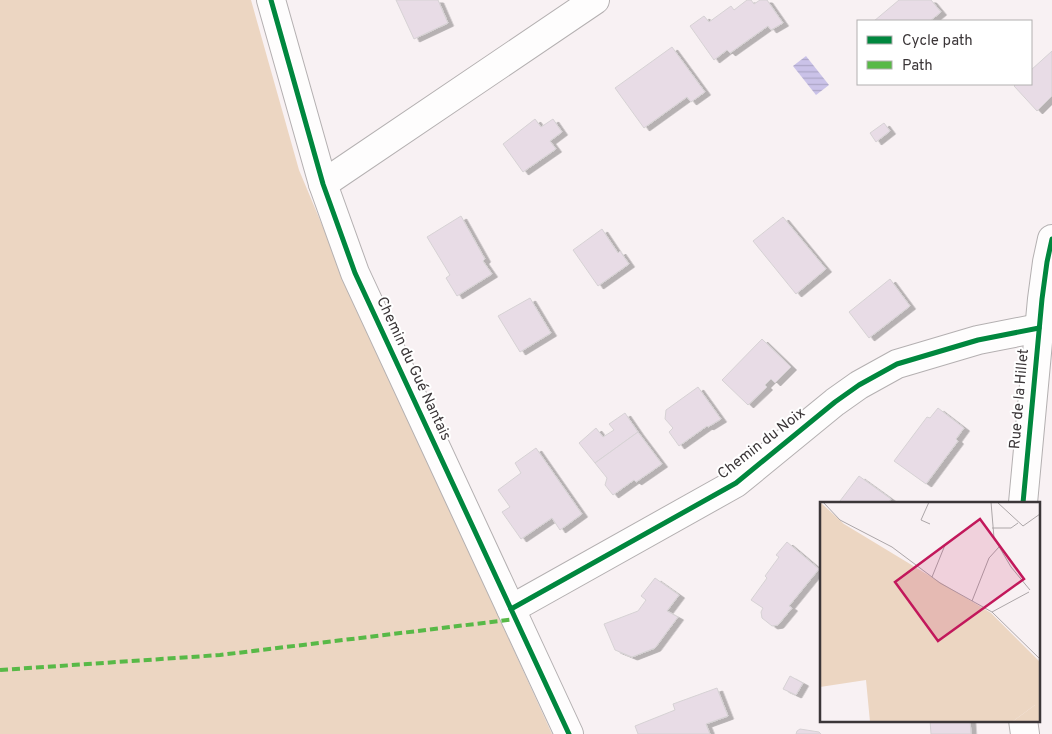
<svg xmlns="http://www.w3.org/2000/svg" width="1052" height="734" font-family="Overpass,sans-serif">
<defs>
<pattern id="water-rules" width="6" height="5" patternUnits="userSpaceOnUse" patternTransform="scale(1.25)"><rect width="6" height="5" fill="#cac2e8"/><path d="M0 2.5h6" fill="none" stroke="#aea7c8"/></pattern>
<filter id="shadow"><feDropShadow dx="5.5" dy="3" stdDeviation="0" flood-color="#0004"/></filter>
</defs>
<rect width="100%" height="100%" fill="#f8f1f3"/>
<polygon fill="#ecd6c2" points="0,0 251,0 299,170 346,282 552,734 0,734"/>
<polygon fill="url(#water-rules)" points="806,56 829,85 816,95 793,66"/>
<g fill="#e8dce6" stroke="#d6d2d4" filter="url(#shadow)">
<polygon points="396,0 438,0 448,23 414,39"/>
<polygon points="747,0 751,0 754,4 760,0 767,0 783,23 771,30 768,26 730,53 727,50 714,60 690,26 704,16 709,22 731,6 734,10"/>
<polygon points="899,0 931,0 941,12 930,21 874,21"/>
<polygon points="672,47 705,92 691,102 687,97 644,128 615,88"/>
<polygon points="1052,51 1052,96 1037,111 1014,86 1016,84 1031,84 1031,70"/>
<polygon points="535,119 541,127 553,119 562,132 550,141 556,149 523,172 503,144"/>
<polygon points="884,123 890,131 876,142 870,133"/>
<polygon points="461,216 485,259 483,261 492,274 457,296 446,278 450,275 427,237"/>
<polygon points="783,217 826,269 796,294 753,241"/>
<polygon points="602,229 618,253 620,251 629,264 598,286 573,250"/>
<polygon points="890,279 910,306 869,338 849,312"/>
<polygon points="530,298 551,333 520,352 498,316"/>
<polygon points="762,339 791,367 775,383 771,379 765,385 767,387 748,405 722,380"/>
<polygon points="698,387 721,419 708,427 707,426 679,446 669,432 673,428 665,419 666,410"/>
<polygon points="938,408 964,428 956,439 958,441 926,484 894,461 927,417 930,418"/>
<polygon points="625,413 638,432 595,463 579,443 596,428 603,437 614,430 609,424"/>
<polygon points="638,432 662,464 636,482 634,480 613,495 605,485 607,478 595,463"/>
<polygon points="536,448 582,514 560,530 552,518 521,539 502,512 510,507 498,490 521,473 515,463"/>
<polygon points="859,476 891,499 888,503 842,503 840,501"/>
<polygon points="787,542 819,569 789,606 792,608 778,625 772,626 762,618 761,612 763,608 751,600 767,578 765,576 779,557 776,555"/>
<polygon points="655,578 679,595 667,611 678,617 655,648 632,657 615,650 604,624 638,611 646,600 641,596"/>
<polygon points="790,676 803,683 796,695 783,689"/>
<polygon points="717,688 728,716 706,724 710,734 638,734 635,726 675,710 673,704"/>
<polygon points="930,720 970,720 971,734 931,734"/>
<polygon points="800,729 819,732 821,734 796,734 797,731"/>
</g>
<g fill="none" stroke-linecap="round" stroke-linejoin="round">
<defs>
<g id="minor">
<polyline points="271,0 323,184 355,273 569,734"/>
<polyline points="323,184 595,0"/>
<polyline points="1023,503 1042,299 1047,262 1052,239"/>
<polyline points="511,609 736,483 835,402 859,385 897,364 978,340 1039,328"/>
<polyline points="1023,720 1025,734"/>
</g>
</defs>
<use href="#minor" stroke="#b4b0b1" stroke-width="30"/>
<use href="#minor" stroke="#fefdfd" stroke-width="28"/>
<polyline stroke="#58b947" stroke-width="4" stroke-dasharray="8 4" stroke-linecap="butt" points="0,670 220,655 516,619"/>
<defs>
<g id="cycleway">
<polyline points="271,0 323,184 355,273 569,734"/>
<polyline points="1023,503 1042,299 1047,262 1052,239"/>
<polyline points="511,609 736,483 835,402 859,385 897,364 978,340 1039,328"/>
</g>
</defs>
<use href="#cycleway" stroke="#fff" stroke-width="8"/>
<use href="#cycleway" stroke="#00873e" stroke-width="5"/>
</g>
<g text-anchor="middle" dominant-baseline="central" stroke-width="4" stroke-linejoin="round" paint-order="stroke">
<g font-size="15" fill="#3b3638" stroke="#fff">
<text transform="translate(413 369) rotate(65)">Chemin du Gué Nantais</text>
<text transform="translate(1020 399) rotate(-85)">Rue de la Hillet</text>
<text transform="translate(762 444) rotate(-38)">Chemin du Noix</text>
</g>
</g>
<g transform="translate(820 502)">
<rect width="220" height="220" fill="#f8f1f3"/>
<path d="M0 0 24 22 171 111 220 160V188H214L215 203 192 220H50L46 178 0 185Z" fill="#ecd6c2"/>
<path d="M214 188H220V220H192L215 203 207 192Z" fill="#ecd6c2"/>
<path fill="none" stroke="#aca6a8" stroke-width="1" d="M3 0 20 18 72 45 120 81 172 110 220 157M109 0 101 18 110 22M171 0 174 36 191 65 210 88M177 0 203 24 220 12M172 26H191L198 21M112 75 125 43M152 99 169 56 179 45M172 110 209 90"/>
<path fill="#c2185b" fill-opacity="0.15" stroke="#c2185b" stroke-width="2.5" d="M160 17 204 77 118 139 75 80Z"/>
<rect width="220" height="220" fill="none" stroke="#3b3638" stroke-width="2.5"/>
</g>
<rect x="857" y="20" width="175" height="65" fill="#ffffff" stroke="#b1afaf"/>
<rect x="867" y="36" width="25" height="8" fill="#00873e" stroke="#b1afaf"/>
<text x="902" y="45" font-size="15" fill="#3b3638">Cycle path</text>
<rect x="867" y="61" width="25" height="8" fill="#58b947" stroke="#b1afaf"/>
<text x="902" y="70" font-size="15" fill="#3b3638">Path</text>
</svg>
